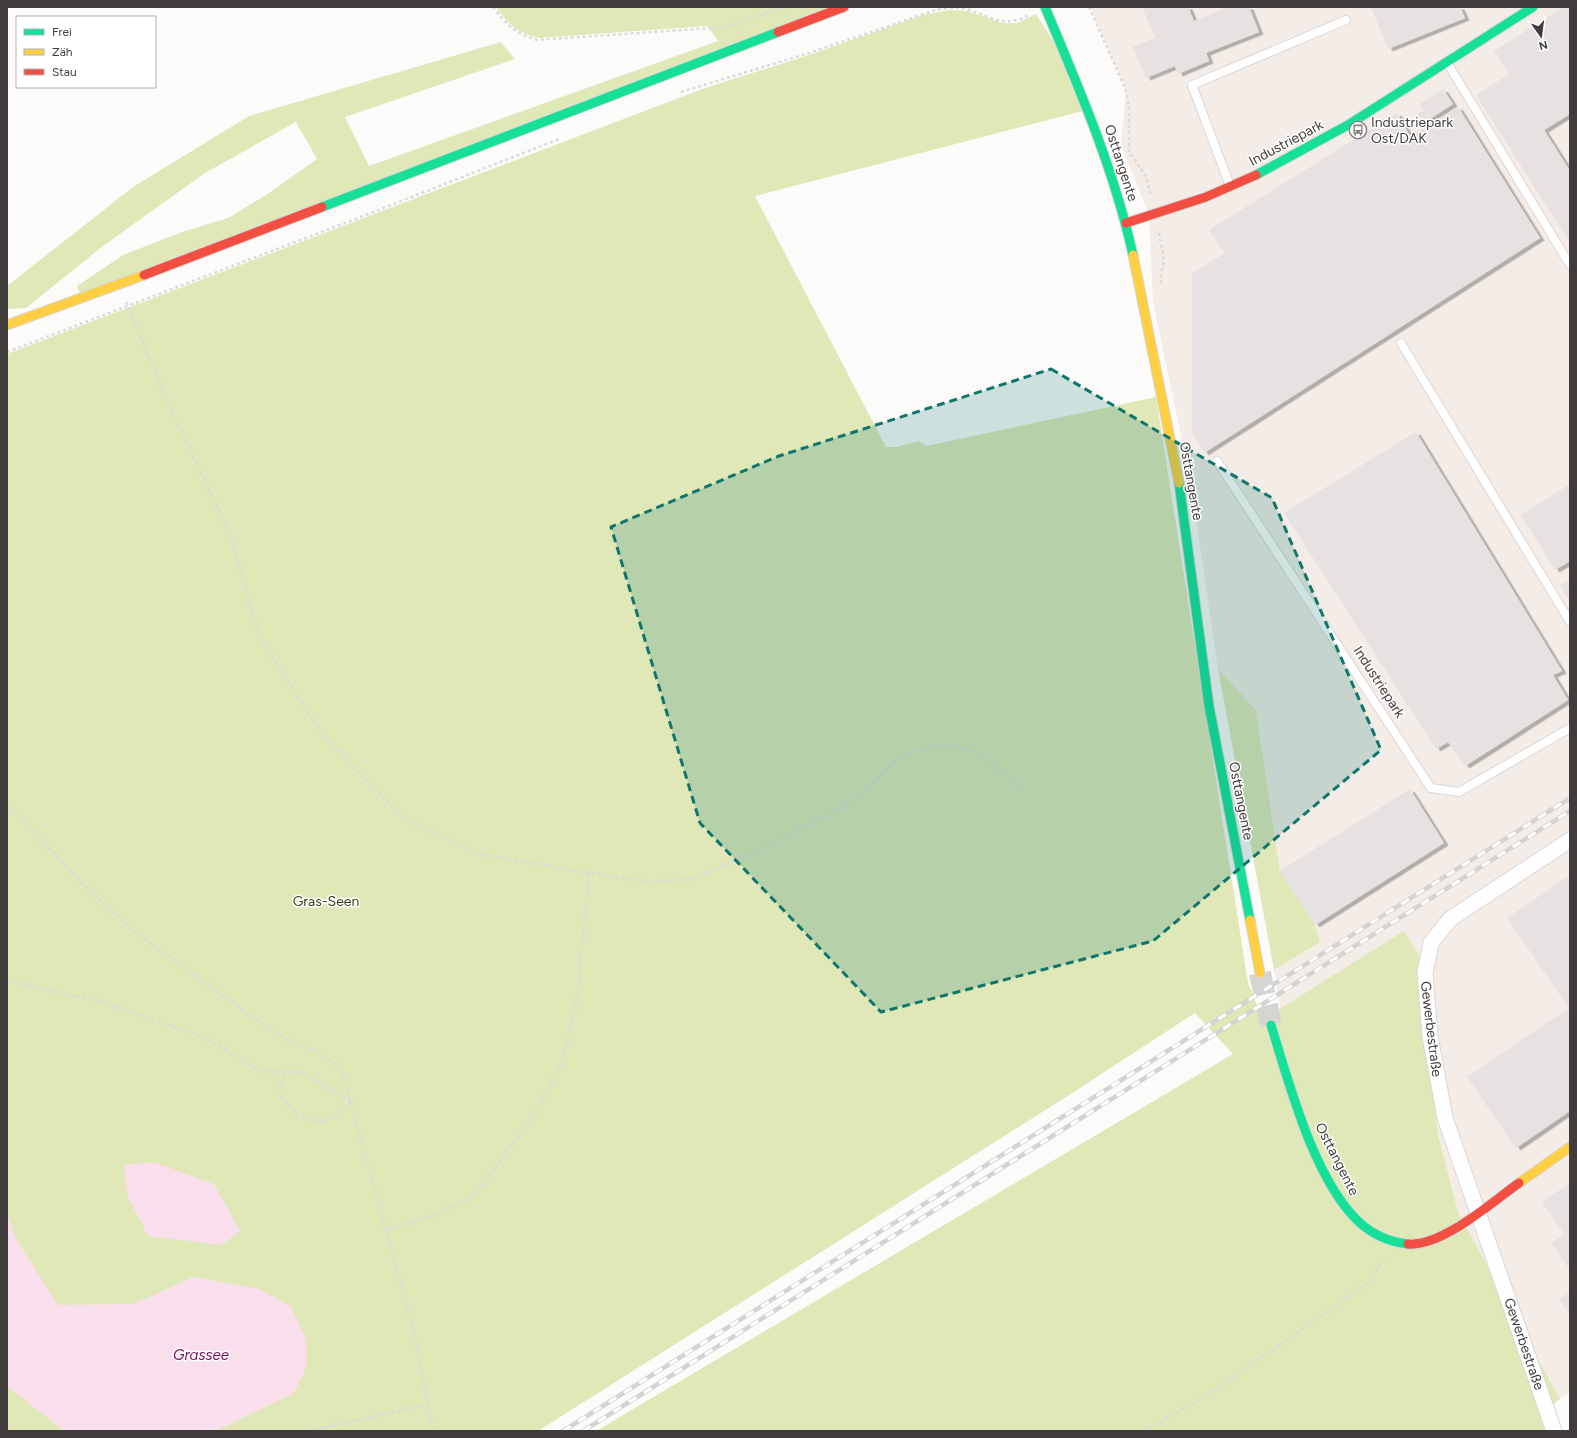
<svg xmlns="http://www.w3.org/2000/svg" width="1577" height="1438" font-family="Figtree,sans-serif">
<defs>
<filter id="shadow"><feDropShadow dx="4.5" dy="2.5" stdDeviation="0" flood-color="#0004"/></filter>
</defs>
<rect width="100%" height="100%" fill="#fdfbf9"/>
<polygon fill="#f4ece6" points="1090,7 1570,7 1570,1393 1560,1399 1458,1212 1438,1135 1418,954 1405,932 1280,1008 1274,970 1320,942 1280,871 1256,710 1218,669 1190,478 1153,303 1149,214 1121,146 1126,89"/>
<g fill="#e0e8b8">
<path d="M496 7H844L82 298 77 286 123 255 182 232 228 218 269 193 317 159 296 122 205 173 103 246 26 308 7 309V286L133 187 249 116 501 42 515 59 345 117 369 166 718 41 707 26 538 38C515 31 510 26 496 7Z"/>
<polygon points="950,10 968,11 1002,23 1017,23 1036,14 1056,45 1083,111 755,196 886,447 896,447 919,441 926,446 1156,397 1248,983 1263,1019 1404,931 1418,954 1438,1135 1458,1212 1560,1399 1541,1415 1545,1431 596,1431 1233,1054 1195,1013 1066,1097 538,1431 7,1431 7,354 705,88 812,54 923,15"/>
<polygon points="1218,669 1256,710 1280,871 1315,925 1320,942 1274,970"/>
</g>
<g fill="#f9deec">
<polygon points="153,1162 214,1184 240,1231 222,1245 148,1236 127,1195 124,1165"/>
<polygon points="7,1214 16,1239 58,1305 134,1304 193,1277 260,1289 291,1307 306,1339 306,1368 294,1393 218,1430 200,1431 64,1431 7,1386"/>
</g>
<g fill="#e5e2e1" filter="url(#shadow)">
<polygon points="1142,7 1188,7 1194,21 1229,7 1249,7 1259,32 1206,53 1209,61 1178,74 1175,66 1146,78 1133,47 1155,38"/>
<polygon points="1371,7 1460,7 1465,18 1388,49"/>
<polygon points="1564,7 1570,7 1570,114 1544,130 1570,171 1570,243 1476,95 1509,74 1494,51"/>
<polygon points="1443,89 1453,104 1424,123 1418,114 1424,110 1420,104"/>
<polygon points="1458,107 1540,238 1204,453 1192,431 1192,273 1225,253 1209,230 1397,113 1410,136"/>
<polygon points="1416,432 1562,671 1553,675 1568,700 1465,766 1448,742 1436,749 1284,513"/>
<polygon points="1570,484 1570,561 1555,570 1521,515"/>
<polygon points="1570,579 1570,602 1560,586"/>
<polygon points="1410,789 1444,843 1315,925 1280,871"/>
<polygon points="1570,875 1570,1111 1516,1148 1467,1077 1569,1008 1507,918"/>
<polygon points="1570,1183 1570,1270 1551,1243 1564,1234 1542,1202"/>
<polygon points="1570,1291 1570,1315 1559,1299"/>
</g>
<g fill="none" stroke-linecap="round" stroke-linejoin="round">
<polyline stroke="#d7d5d3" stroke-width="22" stroke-dasharray="22 11" stroke-linecap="butt" points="1260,973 1271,1025"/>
<defs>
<g id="lane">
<polyline points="1448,64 1570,265"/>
<polyline points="1230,186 1192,85 1346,20"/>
<polyline points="1401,343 1570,622"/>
<polyline points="1217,461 1431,788 1459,792 1570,728"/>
</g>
<polyline id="street" points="1554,1431 1445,1118 1430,1036 1425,973 1431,943 1450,919 1570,840"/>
<g id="fast">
<path d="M1045 7C1079 88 1114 169 1133 255"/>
<polyline points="1256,175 1348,125 1533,7"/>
<polyline points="322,207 778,32"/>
<polyline points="1179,483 1209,706 1250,920"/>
<path d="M1271 1025C1289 1083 1314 1180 1359 1222 1372 1234 1390 1242 1408 1244"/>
</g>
<g id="slow">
<polyline points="1133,255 1179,483"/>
<polyline points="7,325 144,275"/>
<polyline points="1250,920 1260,973"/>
<polyline points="1519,1183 1570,1147"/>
</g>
<g id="jam">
<polyline points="778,32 844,7"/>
<polyline points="1126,223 1206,197 1256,175"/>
<polyline points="144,275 322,207"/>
<path d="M1408 1244C1442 1247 1492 1202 1519 1183"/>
</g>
</defs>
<use href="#lane" stroke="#d9d7d6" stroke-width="10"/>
<use href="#street" stroke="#d9d7d6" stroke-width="17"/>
<use href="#fast" stroke="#d9d7d6" stroke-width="11"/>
<use href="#slow" stroke="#d9d7d6" stroke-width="11"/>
<use href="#jam" stroke="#d9d7d6" stroke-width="11"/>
<g stroke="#dadada" stroke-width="2.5" stroke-dasharray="3 3" stroke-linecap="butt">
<path d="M493 7C508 26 513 32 537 40L726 27 784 7"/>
<polyline points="1089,7 1125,88 1129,106 1129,152 1146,176 1151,197"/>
<path d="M681 92 812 52 936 10C947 8 960 6 970 10 993 18 1004 28 1029 15"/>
<polyline points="1159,233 1164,260 1161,274 1161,285"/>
<polyline points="126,302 173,414 230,533 259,637 324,737 403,817 479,854 589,873 651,882 691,879 751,854 851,803 900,756 943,744 978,752 1025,792"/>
<polyline points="7,352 366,215 559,139"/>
<polyline points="7,804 90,891 135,932 262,1024 291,1041 315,1051 337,1065 345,1081 413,1328 433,1431"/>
<polyline points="7,980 105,1003 206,1038 260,1071 302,1072 352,1102 335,1117 321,1122 297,1116 278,1092 285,1072"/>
<polyline points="385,1231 438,1214 473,1197 537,1111 562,1063 577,999 589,873"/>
<polyline points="310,1431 428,1404"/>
<polyline points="1145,1431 1207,1395 1370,1282 1384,1257"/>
</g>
<use href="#lane" stroke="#fffefe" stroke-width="8"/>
<use href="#street" stroke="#fffefe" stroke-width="15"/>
<use href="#fast" stroke="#16e098" stroke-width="9"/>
<use href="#slow" stroke="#ffcf43" stroke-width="9"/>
<use href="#jam" stroke="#f24e42" stroke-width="9"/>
<defs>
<g id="rail">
<polyline points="563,1431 1570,798"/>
<polyline points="583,1431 1570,811"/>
</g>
</defs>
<use href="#rail" stroke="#d3d3d3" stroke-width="4.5"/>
<use href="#rail" stroke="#fff" stroke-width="3" stroke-dasharray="9" stroke-linecap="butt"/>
</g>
<path fill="#0f766e" fill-opacity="0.2" stroke="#0f766e" stroke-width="3" stroke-dasharray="8 5" stroke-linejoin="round" d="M1051 369 1272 498 1381 750 1153 941 881 1012 700 823 611 527 779 456Z"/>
<defs>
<symbol id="bus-ring" viewBox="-11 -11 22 22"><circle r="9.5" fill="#fff" stroke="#827f7e" stroke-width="1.5"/><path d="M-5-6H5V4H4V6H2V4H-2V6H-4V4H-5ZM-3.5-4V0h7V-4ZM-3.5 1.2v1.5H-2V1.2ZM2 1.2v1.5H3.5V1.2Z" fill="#827f7e"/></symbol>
</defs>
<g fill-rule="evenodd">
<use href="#bus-ring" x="1348" y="120" width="20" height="20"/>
</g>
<g text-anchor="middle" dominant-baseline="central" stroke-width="3" stroke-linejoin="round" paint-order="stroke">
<g font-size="14" fill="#3f3c3b" stroke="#fff" text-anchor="start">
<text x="1371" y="122">Industriepark<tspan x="1371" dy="16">Ost/DAK</tspan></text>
</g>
<g font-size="14" fill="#3f3c3b" stroke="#fff">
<text transform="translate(1286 143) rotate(-28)">Industriepark</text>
<text transform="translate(1121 163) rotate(72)">Osttangente</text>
<text transform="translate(1191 481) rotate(80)">Osttangente</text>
<text transform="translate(1379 682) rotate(57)">Industriepark</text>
<text transform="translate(1241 801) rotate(79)">Osttangente</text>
<text transform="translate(1431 1029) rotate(83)">Gewerbestraße</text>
<text transform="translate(1337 1159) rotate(63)">Osttangente</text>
<text transform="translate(1524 1344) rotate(71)">Gewerbestraße</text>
</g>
<g font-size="14" fill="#383e15" stroke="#fff">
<text x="326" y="901">Gras-Seen</text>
</g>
<g font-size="15" font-style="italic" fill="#770c58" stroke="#fff">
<text x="201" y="1355">Grassee</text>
</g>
</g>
<rect width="1577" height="1438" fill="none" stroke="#3f3c3b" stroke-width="16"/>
<rect x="16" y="16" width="140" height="72" fill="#ffffff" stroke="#b2b1b1"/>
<rect x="24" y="29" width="20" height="6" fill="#16e098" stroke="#b2b1b1"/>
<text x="52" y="36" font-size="12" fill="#3f3c3b">Frei</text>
<rect x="24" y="49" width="20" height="6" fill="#ffcf43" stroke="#b2b1b1"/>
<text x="52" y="56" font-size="12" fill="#3f3c3b">Zäh</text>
<rect x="24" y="69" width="20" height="6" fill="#f24e42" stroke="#b2b1b1"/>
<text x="52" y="76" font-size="12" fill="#3f3c3b">Stau</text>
<g transform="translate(1541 36) rotate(166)" stroke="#ffffff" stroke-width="3" paint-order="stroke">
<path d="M0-3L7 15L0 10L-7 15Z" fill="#3f3c3b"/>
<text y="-6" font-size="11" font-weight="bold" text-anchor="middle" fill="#3f3c3b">N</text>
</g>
</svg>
